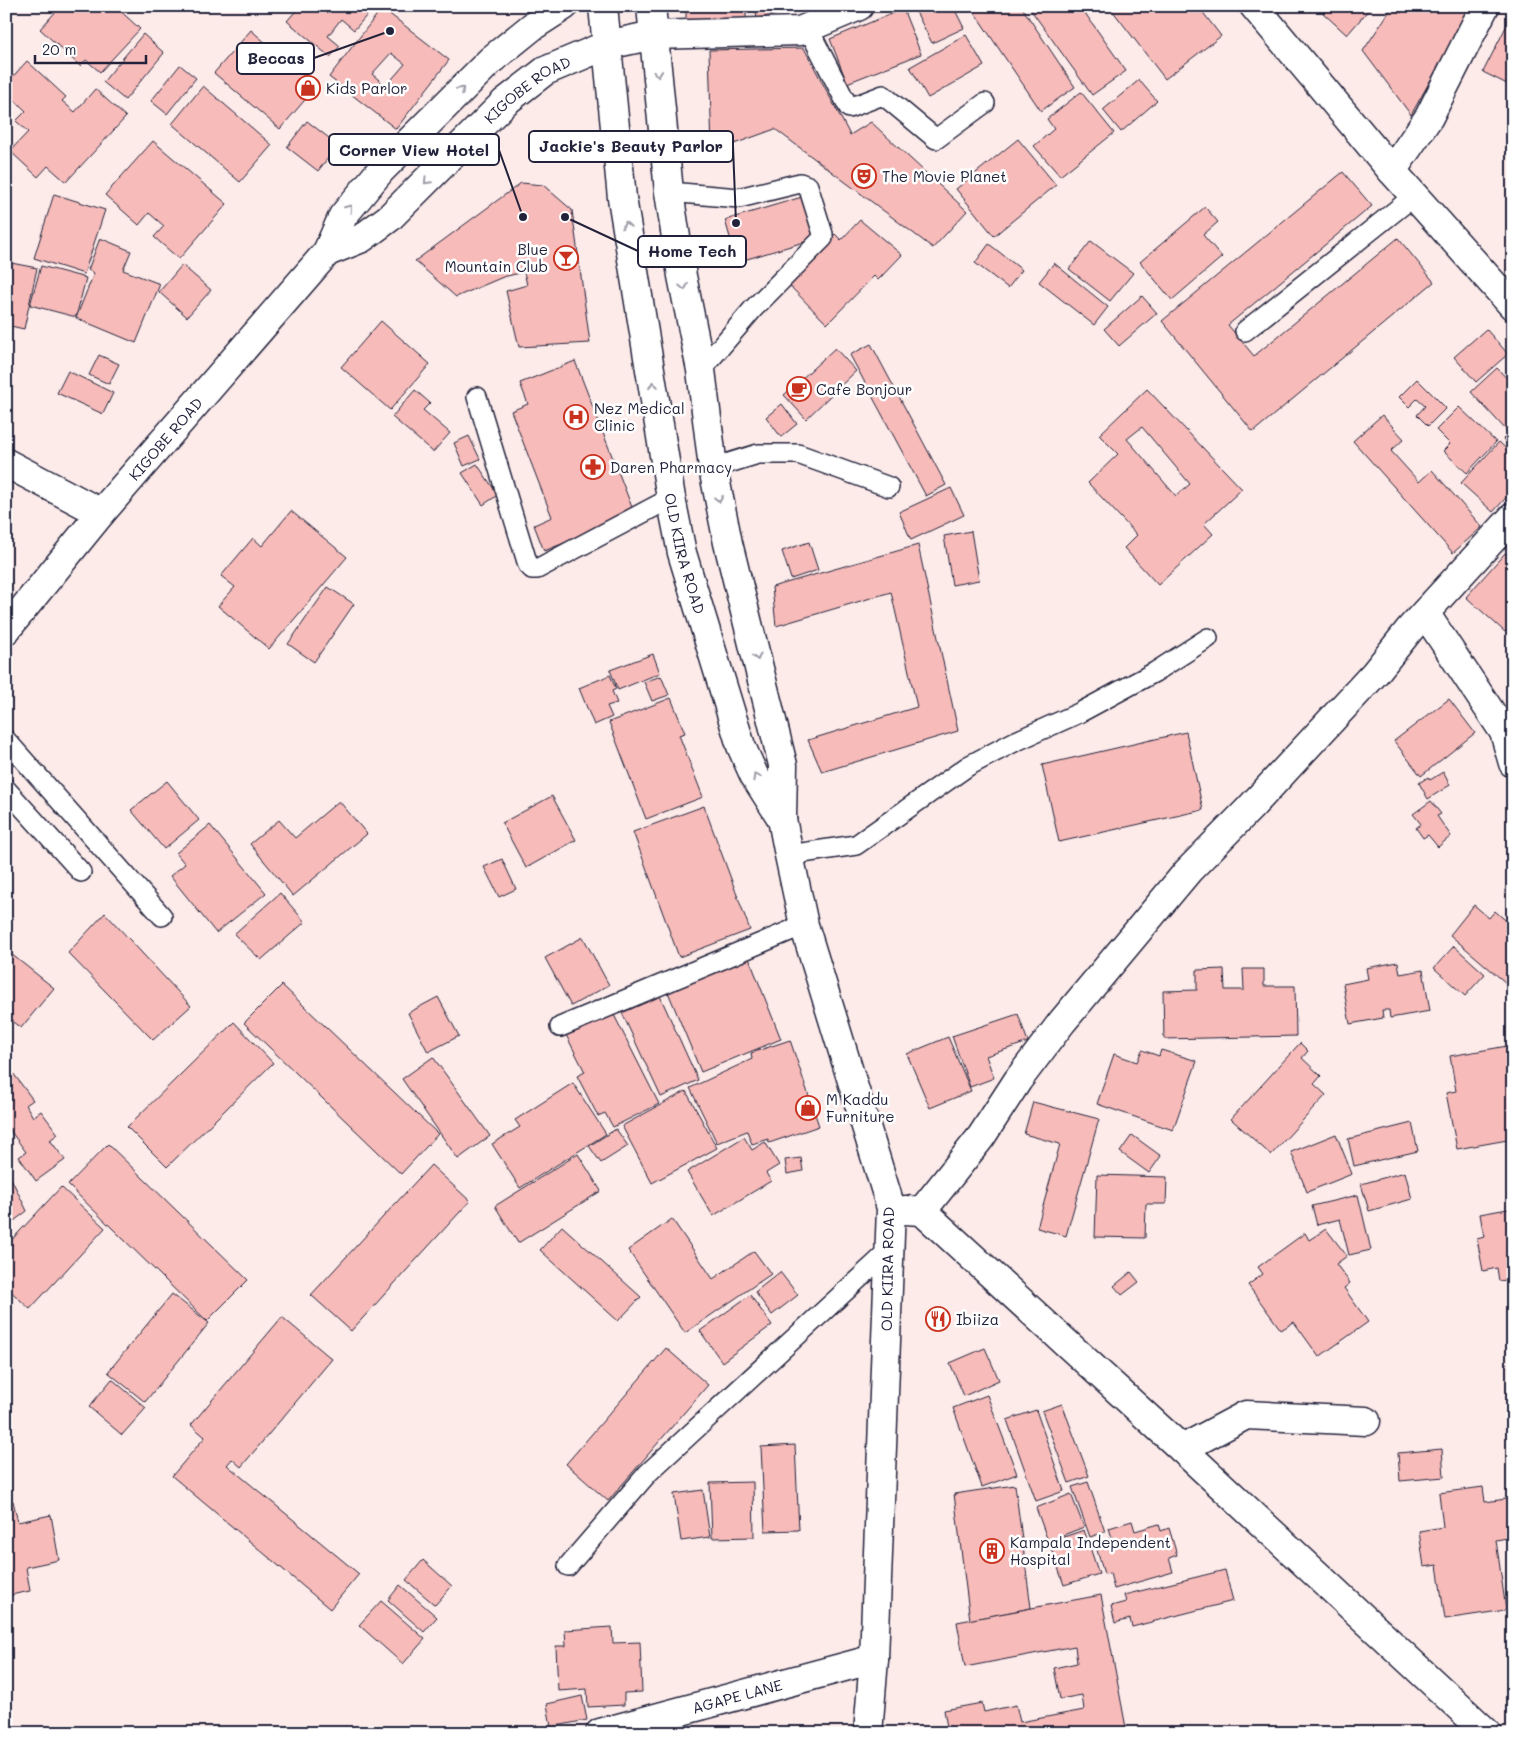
<svg xmlns="http://www.w3.org/2000/svg" width="1519" height="1739" font-family="Mali,sans-serif">
<rect width="100%" height="100%" fill="#fdebea"/>
<filter id="ink" filterUnits="userSpaceOnUse"><feTurbulence type="fractalNoise" baseFrequency=".02" numOctaves="2"/><feDisplacementMap in="SourceGraphic" scale="10" xChannelSelector="R" yChannelSelector="G"/><feConvolveMatrix kernelMatrix="1 2 1 2 8 2 1 2 1" color-interpolation-filters="sRGB"/></filter>
<g filter="url(#ink)">
<g fill="#f7bbb9" stroke="#22223b" fill-rule="evenodd">
<polygon points="61,6 115,6 140,29 100,72 86,60 80,66 40,29"/>
<polygon points="300,6 372,6 374,7 354,30 341,19 328,36 340,46 330,57 287,21"/>
<polygon points="686,6 746,6 746,24 686,25"/>
<polygon points="755,6 783,6 784,13 757,18"/>
<polygon points="791,6 808,6 792,11"/>
<polygon points="913,6 953,6 964,28 932,43"/>
<polygon points="970,6 1021,6 1075,87 1041,111"/>
<polygon points="1028,6 1080,6 1126,71 1092,95"/>
<polygon points="1109,6 1198,6 1221,36 1165,79"/>
<polygon points="1330,6 1372,6 1347,35 1323,13"/>
<polygon points="1393,6 1401,13 1405,6 1472,6 1411,115 1363,51"/>
<path d="M382 8 449 60 396 129 329 77ZM391 53 405 64 386 86 372 74Z"/>
<polygon points="903,9 921,54 847,83 830,39"/>
<polygon points="1510,19 1513,20 1513,87 1483,72"/>
<polygon points="251,30 316,87 280,129 214,73"/>
<polygon points="143,34 164,53 125,100 103,82"/>
<polygon points="966,35 984,66 928,98 910,67"/>
<polygon points="804,48 850,135 871,122 967,211 933,248 775,129 712,152 709,50"/>
<polygon points="27,61 66,97 62,101 75,112 95,89 126,117 66,182 48,166 38,177 10,151 28,132 16,121 26,111 6,92 6,84"/>
<polygon points="180,65 196,78 167,114 151,101"/>
<polygon points="1139,80 1157,101 1121,132 1103,110"/>
<polygon points="203,86 272,145 240,182 172,124"/>
<polygon points="1081,92 1114,133 1060,176 1034,146 1054,129 1047,119"/>
<polygon points="307,121 338,145 318,171 287,147"/>
<polygon points="1018,139 1056,185 994,236 956,189"/>
<polygon points="153,141 227,204 179,259 154,237 164,226 149,213 139,225 105,195"/>
<polygon points="1343,172 1372,206 1228,325 1254,356 1398,238 1434,282 1253,432 1162,321"/>
<polygon points="521,183 543,185 572,210 590,343 519,347 506,291 527,285 524,272 503,277 456,297 415,261"/>
<polygon points="54,194 105,210 84,274 34,258"/>
<polygon points="802,197 814,239 737,262 725,220"/>
<polygon points="1205,207 1218,222 1203,235 1222,257 1172,300 1140,262"/>
<polygon points="860,220 902,255 878,280 874,276 827,324 787,283 835,234 841,240"/>
<polygon points="100,238 131,251 123,270 160,284 136,343 76,318 94,273 88,270"/>
<polygon points="1091,241 1133,273 1110,301 1069,269"/>
<polygon points="989,244 1022,270 1008,288 975,263"/>
<polygon points="6,262 37,268 24,329 6,325"/>
<polygon points="1054,263 1108,307 1094,325 1039,282"/>
<polygon points="182,265 211,290 187,317 159,292"/>
<polygon points="41,266 86,278 76,317 30,305"/>
<polygon points="1142,296 1157,313 1119,346 1104,329"/>
<polygon points="381,321 430,364 390,410 341,367"/>
<polygon points="1486,329 1508,354 1476,382 1454,357"/>
<polygon points="871,344 946,485 926,496 850,355"/>
<polygon points="835,348 856,371 806,419 784,395"/>
<polygon points="99,355 119,364 109,384 89,375"/>
<polygon points="575,361 635,515 544,551 534,525 552,517 511,411 528,404 520,383"/>
<polygon points="1497,368 1513,385 1513,425 1507,431 1471,392"/>
<polygon points="68,371 113,393 103,414 57,393"/>
<polygon points="1417,379 1446,408 1428,426 1417,415 1425,406 1417,399 1409,407 1399,397"/>
<path d="M1147 389 1242 489 1204 524 1213 534 1158 585 1124 548 1137 535 1088 483 1118 454 1099 435ZM1142 427 1190 484 1176 496 1127 439Z"/>
<polygon points="415,390 430,403 423,410 450,433 433,452 392,417"/>
<polygon points="782,404 797,424 781,437 766,417"/>
<polygon points="1459,407 1496,442 1467,473 1443,451 1450,444 1436,430"/>
<polygon points="1382,415 1404,439 1391,451 1419,482 1432,470 1482,527 1453,553 1353,441"/>
<polygon points="1513,429 1513,450 1503,439"/>
<polygon points="469,436 480,459 464,466 454,443"/>
<polygon points="1499,442 1513,455 1513,490 1493,512 1461,483"/>
<polygon points="477,464 498,495 483,505 462,473"/>
<polygon points="951,488 964,515 911,540 899,512"/>
<polygon points="291,511 347,557 269,649 218,606 235,587 221,576 253,538 262,546"/>
<polygon points="971,531 979,580 952,585 944,536"/>
<polygon points="809,542 818,570 791,579 782,551"/>
<polygon points="918,545 958,731 822,772 808,740 917,707 891,592 776,626 772,587"/>
<polygon points="1505,553 1513,560 1513,624 1505,632 1466,597"/>
<polygon points="328,587 354,604 314,662 288,644"/>
<polygon points="653,654 660,673 618,690 610,670"/>
<polygon points="610,675 616,689 612,691 617,703 607,706 612,717 594,725 579,688"/>
<polygon points="661,676 669,695 652,701 644,682"/>
<polygon points="671,698 685,733 679,735 703,797 646,819 609,722"/>
<polygon points="1449,699 1475,733 1421,776 1394,741"/>
<polygon points="1186,732 1203,810 1059,842 1042,765"/>
<polygon points="1443,772 1450,785 1428,799 1419,783 1428,777 1430,780"/>
<polygon points="167,781 199,820 164,849 131,810"/>
<polygon points="552,796 576,840 526,868 502,823"/>
<polygon points="339,801 367,834 293,896 250,844 279,820 295,838"/>
<polygon points="1431,801 1441,814 1437,816 1451,836 1438,847 1428,835 1423,838 1416,828 1421,824 1413,814"/>
<polygon points="704,806 750,930 679,957 633,832"/>
<polygon points="210,825 266,893 216,933 170,876 185,864 176,853"/>
<polygon points="502,859 516,889 499,897 484,867"/>
<polygon points="280,893 305,922 261,960 234,934"/>
<polygon points="1474,905 1489,918 1495,911 1513,927 1513,989 1450,935"/>
<polygon points="105,913 191,1006 153,1040 68,953"/>
<polygon points="583,937 609,985 571,1006 545,958"/>
<polygon points="1454,946 1485,974 1465,996 1434,968"/>
<polygon points="6,950 54,988 21,1028 6,1017"/>
<polygon points="749,958 781,1039 701,1072 668,992"/>
<polygon points="1398,962 1400,974 1423,970 1430,1011 1390,1018 1389,1010 1382,1010 1383,1018 1350,1024 1343,984 1368,979 1366,968"/>
<polygon points="1224,969 1225,990 1244,990 1243,969 1264,969 1264,986 1295,986 1296,1036 1164,1039 1163,991 1197,990 1197,970"/>
<polygon points="282,985 438,1134 401,1174 244,1023"/>
<polygon points="660,996 698,1080 661,1097 622,1013"/>
<polygon points="438,997 459,1036 428,1052 408,1013"/>
<polygon points="612,1011 659,1104 613,1127 605,1113 598,1116 577,1076 585,1072 566,1035"/>
<polygon points="1018,1014 1028,1042 986,1056 994,1078 970,1087 952,1036"/>
<polygon points="234,1022 273,1063 167,1167 127,1127"/>
<polygon points="948,1037 971,1091 930,1108 907,1054"/>
<polygon points="790,1040 819,1126 769,1143 768,1139 752,1144 747,1131 717,1143 690,1088 752,1059 751,1053"/>
<polygon points="1300,1043 1308,1051 1302,1058 1321,1076 1314,1084 1326,1095 1271,1155 1231,1119"/>
<polygon points="1513,1045 1513,1139 1457,1149 1446,1093 1456,1091 1450,1056"/>
<polygon points="1142,1050 1159,1056 1161,1050 1197,1061 1173,1130 1097,1104 1114,1054 1137,1062"/>
<polygon points="433,1057 490,1136 458,1159 402,1079"/>
<polygon points="13,1073 33,1100 26,1105 33,1117 41,1111 58,1134 50,1140 65,1160 36,1181 19,1157 26,1152 6,1125 6,1076 7,1077"/>
<polygon points="573,1083 606,1134 520,1188 492,1144 520,1127 515,1120"/>
<polygon points="686,1091 717,1148 652,1183 622,1126"/>
<polygon points="1033,1102 1099,1119 1066,1236 1037,1228 1060,1144 1024,1134"/>
<polygon points="1412,1123 1418,1151 1354,1166 1348,1139"/>
<polygon points="616,1129 628,1146 601,1163 589,1146"/>
<polygon points="1336,1134 1352,1174 1307,1192 1291,1152"/>
<polygon points="1132,1135 1161,1156 1149,1173 1120,1152"/>
<polygon points="744,1137 752,1150 765,1142 779,1165 766,1173 771,1181 713,1216 687,1172"/>
<polygon points="108,1144 248,1280 207,1321 68,1185"/>
<polygon points="578,1154 601,1191 518,1243 495,1206"/>
<polygon points="801,1158 803,1171 787,1174 785,1160"/>
<polygon points="431,1165 470,1201 351,1331 311,1295"/>
<polygon points="6,1168 27,1211 6,1227"/>
<polygon points="1405,1172 1412,1199 1369,1211 1361,1184"/>
<polygon points="1097,1175 1167,1177 1166,1204 1146,1204 1145,1238 1095,1237"/>
<polygon points="61,1187 105,1228 30,1309 6,1287 6,1246"/>
<polygon points="1358,1195 1371,1250 1349,1255 1340,1219 1317,1225 1312,1206"/>
<polygon points="1513,1208 1513,1279 1499,1281 1497,1268 1483,1271 1477,1239 1484,1237 1480,1214"/>
<polygon points="672,1219 713,1279 754,1251 771,1274 685,1333 628,1250"/>
<polygon points="562,1226 641,1297 618,1321 540,1250"/>
<polygon points="1326,1229 1347,1256 1336,1264 1350,1283 1344,1288 1368,1322 1319,1357 1294,1322 1281,1330 1248,1285 1263,1274 1258,1267 1305,1233 1309,1240"/>
<polygon points="780,1272 798,1295 772,1315 755,1292"/>
<polygon points="1131,1272 1139,1282 1122,1295 1114,1286"/>
<polygon points="172,1294 209,1323 145,1402 108,1372"/>
<polygon points="750,1295 772,1325 722,1362 700,1331"/>
<polygon points="282,1317 332,1359 241,1467 232,1459 227,1465 359,1574 330,1609 172,1476 205,1437 191,1425"/>
<polygon points="666,1348 708,1385 608,1501 566,1464"/>
<polygon points="985,1348 999,1380 964,1396 950,1363"/>
<polygon points="112,1379 146,1408 122,1435 89,1407"/>
<polygon points="987,1395 1017,1474 982,1487 953,1408"/>
<polygon points="1062,1404 1089,1476 1069,1483 1042,1411"/>
<polygon points="1036,1410 1064,1491 1036,1501 1007,1420"/>
<polygon points="795,1445 799,1530 765,1531 761,1447"/>
<polygon points="1442,1449 1444,1477 1400,1481 1398,1453"/>
<polygon points="753,1482 754,1537 712,1538 710,1483"/>
<polygon points="1088,1482 1105,1532 1090,1537 1072,1487"/>
<polygon points="1015,1485 1031,1608 970,1620 954,1494"/>
<polygon points="1483,1487 1485,1502 1513,1498 1513,1537 1496,1540 1506,1610 1445,1619 1437,1565 1424,1567 1419,1531 1443,1527 1439,1493"/>
<polygon points="703,1490 710,1537 681,1541 674,1494"/>
<polygon points="1071,1494 1084,1527 1048,1541 1036,1508"/>
<polygon points="13,1501 18,1522 51,1515 59,1560 26,1567 30,1591 6,1596 6,1502"/>
<polygon points="1132,1521 1135,1531 1159,1524 1161,1531 1169,1528 1177,1555 1169,1558 1173,1572 1114,1589 1110,1573 1104,1574 1095,1543 1112,1538 1109,1528"/>
<polygon points="1084,1530 1099,1574 1064,1585 1049,1542"/>
<polygon points="423,1560 452,1586 435,1605 406,1580"/>
<polygon points="1225,1570 1233,1601 1132,1627 1130,1619 1115,1623 1111,1606 1126,1602 1124,1595"/>
<polygon points="400,1585 437,1617 424,1632 388,1600"/>
<polygon points="1101,1595 1127,1733 948,1733 944,1710 982,1703 984,1712 1016,1705 1020,1722 1084,1710 1082,1695 1060,1699 1054,1668 1077,1663 1075,1646 965,1667 957,1622"/>
<polygon points="381,1601 425,1639 403,1664 359,1625"/>
<polygon points="612,1627 613,1643 640,1642 642,1692 624,1693 624,1705 588,1707 587,1689 558,1691 556,1646 566,1646 565,1630"/>
<polygon points="582,1696 587,1720 551,1727 547,1704"/>
</g>
<g fill="none" stroke-linecap="round" stroke-linejoin="round">
<defs>
<g id="lane">
<polyline points="808,28 849,108 883,95 936,139 985,103"/>
<polyline points="669,192 739,198 800,183 808,186 823,234 823,238 753,309 701,370"/>
<polyline points="1245,331 1414,196"/>
<polyline points="477,397 528,565 532,569 537,569 671,498"/>
<polyline points="713,468 758,454 798,454 889,487"/>
<polyline points="6,740 162,916"/>
<polyline points="6,789 81,872"/>
<polyline points="789,855 856,845 968,766 1014,742 1079,713 1155,672 1208,638"/>
<polyline points="560,1027 804,925"/>
<polyline points="568,1566 648,1473 890,1250"/>
</g>
<g id="street">
<polyline points="1254,6 1392,171 1513,306"/>
<polyline points="654,35 800,31 859,6"/>
<polyline points="1392,171 1429,117 1485,6"/>
<polyline points="6,463 101,513"/>
<polyline points="1425,613 1504,732 1513,763"/>
<polyline points="905,1210 922,1211 1182,1449 1487,1733"/>
<polyline points="922,1211 981,1137 1018,1080 1062,1022 1188,871 1250,808 1375,673 1410,629 1513,517"/>
<polyline points="1182,1449 1246,1415 1366,1421"/>
<path id="s1" d="M600 1733 874 1659"/>
</g>
<g id="secondary">
<path id="s2" d="M603 6 622 198 671 498 682 553 741 746 754 775 782 819"/>
<polyline points="651,6 669,192 682,276 701,370 713,468 728,543 783,765 782,819 789,855 804,925 891,1208 874,1659 868,1733"/>
<path id="s3" d="M327 252 362 238 389 218 505 102 545 71 607 45 654 35"/>
<path id="s4" d="M6 630 101 513 327 252 343 216 381 170 491 60 533 26 564 6"/>
</g>
</defs>
<use href="#lane" stroke="#22223b" stroke-width="22"/>
<use href="#street" stroke="#22223b" stroke-width="31"/>
<use href="#secondary" stroke="#22223b" stroke-width="31"/>
<use href="#lane" stroke="#fff" stroke-width="19"/>
<use href="#street" stroke="#fff" stroke-width="28"/>
<use href="#secondary" stroke="#fff" stroke-width="28"/>
</g>
<defs><path id="oneway-chevron" d="M-2-3.5L2.5 0L-2 3.5" fill="none" stroke-width="1.6" stroke-linecap="round" stroke-linejoin="round" transform="scale(1.25)"/></defs>
<g stroke="#9c9ca7">
<use href="#oneway-chevron" transform="translate(658 74) rotate(85)"/>
<use href="#oneway-chevron" transform="translate(461 90) rotate(-45)"/>
<use href="#oneway-chevron" transform="translate(427 181) rotate(134)"/>
<use href="#oneway-chevron" transform="translate(349 208) rotate(-51)"/>
<use href="#oneway-chevron" transform="translate(626 225) rotate(-99)"/>
<use href="#oneway-chevron" transform="translate(684 287) rotate(79)"/>
<use href="#oneway-chevron" transform="translate(653 385) rotate(-99)"/>
<use href="#oneway-chevron" transform="translate(719 499) rotate(79)"/>
<use href="#oneway-chevron" transform="translate(757 657) rotate(76)"/>
<use href="#oneway-chevron" transform="translate(756 777) rotate(-119)"/>
</g>
</g>
<defs>
<symbol id="shop-ring" viewBox="-11 -11 22 22"><circle r="9.5" fill="#fff" stroke="#c8321e" stroke-width="1.5"/><path d="M-5-2.5h2.3a2.7 3.5 0 0 1 5.4 0H5L5.5 6h-11ZM-1.5-2.5h3a1.5 2.3 0 0 0-3 0Z" fill="#c8321e"/></symbol>
<symbol id="theatre-ring" viewBox="-11 -11 22 22"><circle r="9.5" fill="#fff" stroke="#c8321e" stroke-width="1.5"/><path d="M-5-5.5Q0-4 5-5.5V0Q5 5 0 6Q-5 5-5 0ZM-3.3-2.5H-1v1.5H-3.3ZM1-2.5H3.3v1.5H1ZM-2.8 1Q0 5.5 2.8 1Z" fill="#c8321e"/></symbol>
<symbol id="bar-ring" viewBox="-11 -11 22 22"><circle r="9.5" fill="#fff" stroke="#c8321e" stroke-width="1.5"/><path d="M-6-5H6L.8 .8V4.5H3.5V6h-7V4.5H-.8V.8Z" fill="#c8321e"/></symbol>
<symbol id="cafe-ring" viewBox="-11 -11 22 22"><circle r="9.5" fill="#fff" stroke="#c8321e" stroke-width="1.5"/><path d="M-5.5-4.5H6V0H3Q3 3.5 0 3.5H-2.5Q-5.5 3.5-5.5 0ZM3-3.2v2h1.7v-2ZM-6 4.5H4V6H-6Z" fill="#c8321e"/></symbol>
<symbol id="hospital-ring" viewBox="-11 -11 22 22"><circle r="9.5" fill="#fff" stroke="#c8321e" stroke-width="1.5"/><path d="M-5-5h3v3.5h4V-5h3V5h-3V1.5h-4V5h-3Z" fill="#c8321e"/></symbol>
<symbol id="pharmacy-ring" viewBox="-11 -11 22 22"><circle r="9.5" fill="#fff" stroke="#c8321e" stroke-width="1.5"/><path d="M-2-6h4v4h4v4h-4v4h-4v-4h-4v-4h4Z" fill="#c8321e"/></symbol>
<symbol id="restaurant-ring" viewBox="-11 -11 22 22"><circle r="9.5" fill="#fff" stroke="#c8321e" stroke-width="1.5"/><path d="M-5-6h1v4h1v-4h1v4h1v-4h1v5L-1.5 .5V6h-2V.5L-5-1ZM5-6V6H3V1.5H1.5Q1.5-4 5-6Z" fill="#c8321e"/></symbol>
<symbol id="building-ring" viewBox="-11 -11 22 22"><circle r="9.5" fill="#fff" stroke="#c8321e" stroke-width="1.5"/><path d="M-4-6H4V6H1V3H-1V6H-4ZM-2.5-4.3h1.7v1.8h-1.7ZM.8-4.3h1.7v1.8H.8ZM-2.5-1h1.7V.8h-1.7ZM.8-1h1.7V.8H.8Z" fill="#c8321e"/></symbol>
</defs>
<g fill-rule="evenodd">
<use href="#shop-ring" x="294" y="74" width="28" height="28"/>
<use href="#theatre-ring" x="850" y="162" width="28" height="28"/>
<use href="#bar-ring" x="552" y="244" width="28" height="28"/>
<use href="#cafe-ring" x="785" y="375" width="28" height="28"/>
<use href="#hospital-ring" x="562" y="403" width="28" height="28"/>
<use href="#pharmacy-ring" x="579" y="453" width="28" height="28"/>
<use href="#shop-ring" x="794" y="1094" width="28" height="28"/>
<use href="#restaurant-ring" x="924" y="1305" width="28" height="28"/>
<use href="#building-ring" x="978" y="1537" width="28" height="28"/>
</g>
<g text-anchor="middle" dominant-baseline="central" stroke-width="5" stroke-linejoin="round" paint-order="stroke">
<g font-size="15" fill="#22223b" stroke="#fff" text-anchor="start">
<text x="326" y="88">Kids Parlor</text>
<text x="882" y="176">The Movie Planet</text>
<text x="548" y="249" text-anchor="end">Blue<tspan x="548" dy="17">Mountain Club</tspan></text>
<text x="816" y="389">Cafe Bonjour</text>
<text x="594" y="408">Nez Medical<tspan x="594" dy="17">Clinic</tspan></text>
<text x="610" y="467">Daren Pharmacy</text>
<text x="826" y="1099">M Kaddu<tspan x="826" dy="17">Furniture</tspan></text>
<text x="956" y="1319">Ibiiza</text>
<text x="1010" y="1542">Kampala Independent<tspan x="1010" dy="17">Hospital</tspan></text>
</g>
<g font-size="15" fill="#22223b" stroke="#fff">
<text stroke="none"><textPath href="#s3" startOffset="261">KIGOBE ROAD</textPath></text>
<text stroke="none"><textPath href="#s4" startOffset="249">KIGOBE ROAD</textPath></text>
<text stroke="none"><textPath href="#s2" startOffset="554">OLD KIIRA ROAD</textPath></text>
<text transform="translate(887 1269) rotate(-89)">OLD KIIRA ROAD</text>
<text stroke="none"><textPath href="#s1" startOffset="142">AGAPE LANE</textPath></text>
</g>
</g>
<path fill="none" stroke="#22223b" stroke-width="2" d="M390 31L314 58M736 223L733 146M523 217L499 150M565 217L638 251"/>
<g fill="#22223b" stroke="#fff" stroke-width="2">
<circle cx="390" cy="31" r="5"/>
<circle cx="736" cy="223" r="5"/>
<circle cx="523" cy="217" r="5"/>
<circle cx="565" cy="217" r="5"/>
</g>
<g fill="#fff" stroke="#22223b" stroke-width="2">
<rect x="237" y="43" width="77" height="31" rx="5"/>
<rect x="529" y="131" width="204" height="31" rx="5"/>
<rect x="329" y="134" width="170" height="31" rx="5"/>
<rect x="638" y="236" width="108" height="31" rx="5"/>
</g>
<g font-size="16" text-anchor="middle" font-weight="bold" fill="#22223b">
<text x="276" y="64">Beccas</text>
<text x="631" y="152">Jackie's Beauty Parlor</text>
<text x="414" y="156">Corner View Hotel</text>
<text x="692" y="257">Home Tech</text>
</g>
<rect width="1519" height="1739" fill="none" stroke="#fff" stroke-width="25"/>
<rect x="12" y="12" width="1494" height="1714" fill="none" stroke="#22223b" stroke-width="2" filter="url(#ink)"/>
<path d="M35 55v8h111v-8" fill="none" stroke="#22223b" stroke-width="2.5"/>
<text x="42" y="55" font-size="15" fill="#22223b" stroke="#ffffff" stroke-width="4" paint-order="stroke">20 m</text>
</svg>
